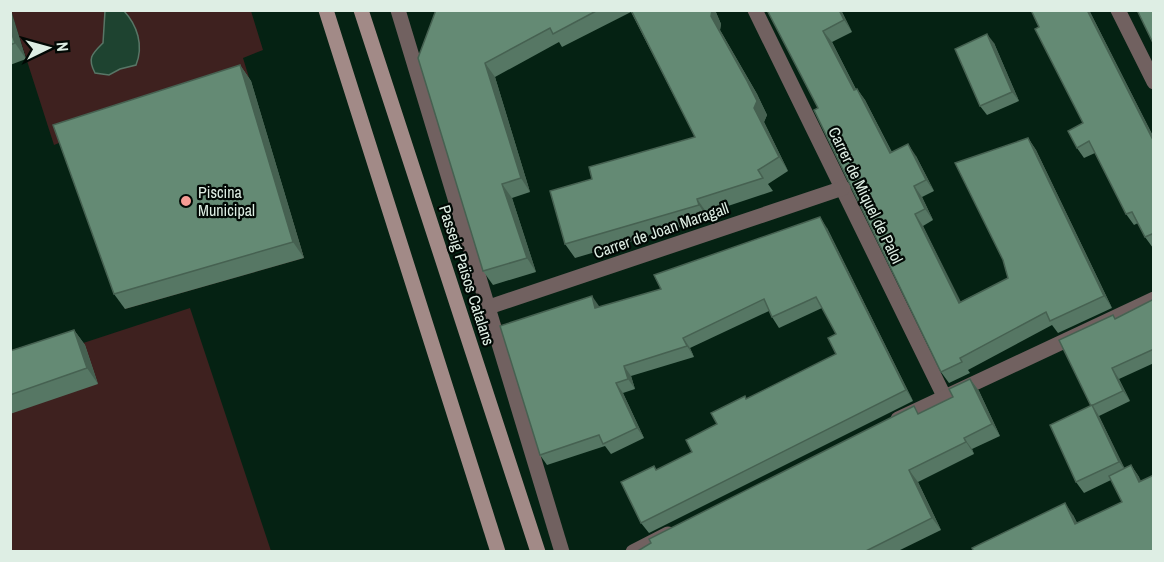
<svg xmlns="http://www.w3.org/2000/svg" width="1164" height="562" font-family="'Archivo Narrow',sans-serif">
<rect width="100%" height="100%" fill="#052213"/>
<g fill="#3e211f">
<polygon points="11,11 251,11 263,50 243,58 304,258 125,309 64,141 54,145"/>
<polygon points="190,308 271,551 11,551 10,367"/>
</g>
<path fill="#1e4330" stroke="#587666" stroke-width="1.5" d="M105 11H124C137 25 144 45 136 65L120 69 109 75 95 73C87 58 92 54 103 43Z"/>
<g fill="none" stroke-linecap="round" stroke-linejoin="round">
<g stroke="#716160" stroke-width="15">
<polyline points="398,10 562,552"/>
<polyline points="755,10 944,396"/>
<polyline points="489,307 843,188"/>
<polyline points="898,419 1154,299"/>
<polyline points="633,552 668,534"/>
</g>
<polyline stroke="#716160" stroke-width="15" points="1118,10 1154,82"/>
<g stroke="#a28a87" stroke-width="15">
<polyline points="326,10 498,552"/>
<polyline points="361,10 538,552"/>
</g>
</g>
<g fill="#567764">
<polygon points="10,10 26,59 10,65"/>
<polygon points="436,10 715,10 721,24 720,30 757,94 767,115 764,122 788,171 768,184 773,191 707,213 708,219 575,258 565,244 592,179 695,137 631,12 562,47 559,42 495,77 530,192 512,198 536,272 493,285 483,271"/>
<polygon points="767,10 841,10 852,32 832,42 856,89 857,89 865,100 892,152 916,156 934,191 922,197 933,220 923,226 960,302 1008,278 1028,138 1036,150 1112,308 1058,333 1052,325 968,370 970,373 949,383 941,372 818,108"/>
<polygon points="1031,10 1089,10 1154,138 1154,248 1153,248 1145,237 1138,223 1134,225 1126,214 1095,153 1084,158 1077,148 1083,123"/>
<polygon points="994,43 1019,101 987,115 980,106"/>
<polygon points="240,65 251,81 304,258 125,309 114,294"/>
<polygon points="827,228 913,401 649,533 641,523 654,466 656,470 692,452 717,424 746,399 836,354 836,334 822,308 779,328 772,317 769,311 690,348 694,357 631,376 635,389 623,393 644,438 611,454 605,446 547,465 540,455 599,307 661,289"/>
<polygon points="1154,299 1154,363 1119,379 1130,401 1099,416 1124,468 1131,465 1139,477 1154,552 974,552 1073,515 1077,523 1122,502 1111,480 1084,493 1076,482 1091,406 1113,315 1115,318"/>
<polygon points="74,330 85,345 98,384 10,414 10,351"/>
<polygon points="970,379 979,391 1000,436 972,449 974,454 918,482 941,530 896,552 636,552 953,397"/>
</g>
<g fill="#466151">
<polygon points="10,10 11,10 26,59 15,43 10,29"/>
<polygon points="712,10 715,10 721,24 720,30 757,94 767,115 764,122 788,171 779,157 754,108 711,16"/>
<polygon points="839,10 841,10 852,32 844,20"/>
<polygon points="1087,10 1089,10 1154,138 1154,142"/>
<polygon points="823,31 832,42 862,102 854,90"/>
<polygon points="987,34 994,43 1019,101 1012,92"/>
<polygon points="485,63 495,77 530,192 521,178"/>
<polygon points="240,65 251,81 304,258 293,242"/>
<polygon points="857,89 865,100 898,165 890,153"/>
<polygon points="1028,138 1036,150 1112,308 1104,296"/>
<polygon points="908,144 916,156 934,191 926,180"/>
<polygon points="502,184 512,198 536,272 527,258"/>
<polygon points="914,186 922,197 933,220 925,209"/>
<polygon points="697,199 707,213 708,219 699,205"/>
<polygon points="915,214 923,226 967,314 959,303"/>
<polygon points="820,217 827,228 913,401 906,390"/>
<polygon points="592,296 599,306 603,319 595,308"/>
<polygon points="74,330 85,345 98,384 87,368"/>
<polygon points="683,338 690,348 694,357 687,346"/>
<polygon points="624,366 631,376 635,389 628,379"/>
<polygon points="1112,368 1119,379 1130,401 1123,391"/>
<polygon points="970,379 979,391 1000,436 992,424"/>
<polygon points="616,383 623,393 644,438 637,428"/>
<polygon points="1092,405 1099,416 1127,473 1119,462"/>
<polygon points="964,438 972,449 974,454 966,442"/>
<polygon points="1131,465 1139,477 1148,494 1139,482"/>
<polygon points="909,470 918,482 941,530 932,518"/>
<polygon points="1065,503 1073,515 1084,536 1075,524"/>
</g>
<g fill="#648a74" stroke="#466151" stroke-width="1.5">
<polygon points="436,10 598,10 553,34 550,28 485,63 521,178 502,184 527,258 483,271 418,58"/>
<polygon points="631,10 712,10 711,16 747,81 757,101 754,108 779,157 758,170 763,178 697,199 699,205 565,244 550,191 592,179 589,167 695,137"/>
<polygon points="767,10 839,10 844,20 823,31 854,90 857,89 890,153 908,144 926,180 914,186 925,209 915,214 959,303 1008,278 1003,260 955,163 1028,138 1104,296 1050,321 1046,312 960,358 962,362 941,372 814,110 818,108"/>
<polygon points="1031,10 1087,10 1154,142 1154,237 1152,234 1145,237 1132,212 1126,214 1089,141 1077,148 1068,131 1083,123 1035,29 1039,27"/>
<polygon points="1137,10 1154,10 1154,45"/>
<polygon points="10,29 15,43 10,45"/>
<polygon points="987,34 1012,92 980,106 955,49"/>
<polygon points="240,65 293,242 114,294 53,125"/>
<polygon points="820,217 906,390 641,523 621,482 654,466 656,470 692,452 686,440 717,424 711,413 745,396 746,399 836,354 828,338 836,334 816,297 772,317 764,299 683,338 687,346 624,366 628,379 616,383 637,428 603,444 599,435 540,455 500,326 592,296 595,308 661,289 654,275"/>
<polygon points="1154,299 1154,349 1112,368 1123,391 1091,406 1059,340 1113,315 1115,319"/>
<polygon points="74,330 87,368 10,395 10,351"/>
<polygon points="970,379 992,424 964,438 966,442 909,470 932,518 864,552 636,552 651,543 649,539 914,406 918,414 953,397 949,389"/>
<polygon points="1092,405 1119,462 1076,482 1050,425"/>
<polygon points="1131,465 1139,482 1154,475 1154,552 974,552 972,548 1065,503 1075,524 1122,502 1109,476"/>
</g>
<circle fill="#f59c94" stroke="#010804" stroke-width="2" cx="186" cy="201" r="6"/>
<g text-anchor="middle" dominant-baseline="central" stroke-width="4.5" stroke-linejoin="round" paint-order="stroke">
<g font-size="16" fill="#deeee4" stroke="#010804" text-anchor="start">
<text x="198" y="192">Piscina<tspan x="198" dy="18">Municipal</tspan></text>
</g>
<g font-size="16" fill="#deeee4" stroke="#010804">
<text transform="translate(866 195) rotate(64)">Carrer de Miquel de Palol</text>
<text transform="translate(661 230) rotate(-19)">Carrer de Joan Maragall</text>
<text transform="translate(467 275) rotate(72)">Passeig Països Catalans</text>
</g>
</g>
<rect width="1164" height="562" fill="none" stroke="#deeee4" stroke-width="24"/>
<g transform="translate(48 48) rotate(85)" stroke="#010804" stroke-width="4.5" paint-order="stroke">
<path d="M0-4.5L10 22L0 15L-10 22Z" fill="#deeee4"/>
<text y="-9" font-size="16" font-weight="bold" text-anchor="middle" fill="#deeee4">N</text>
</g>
</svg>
